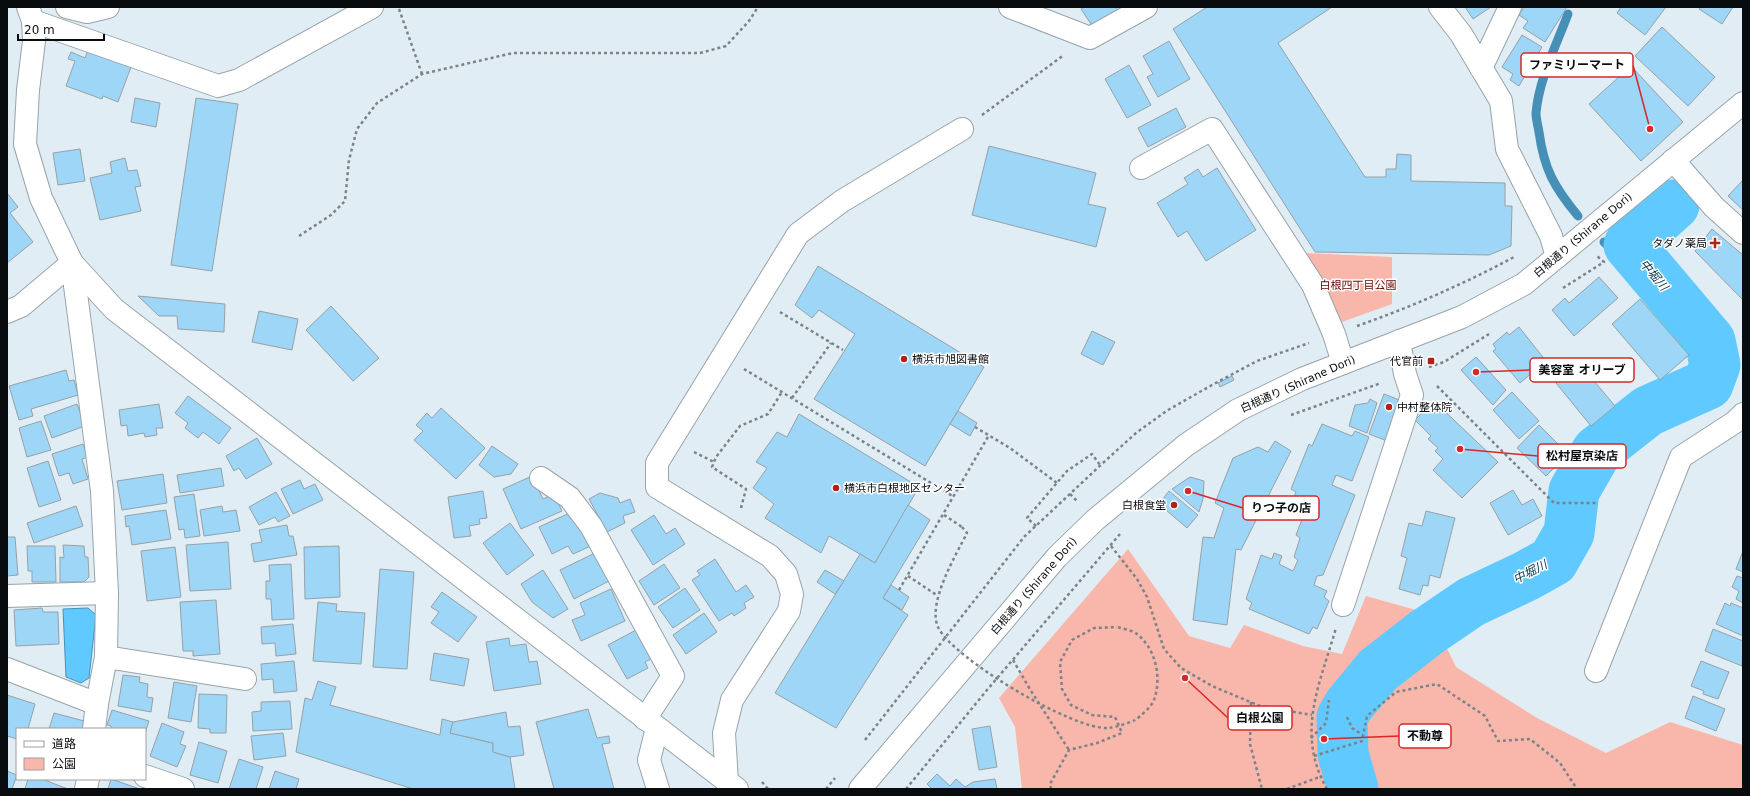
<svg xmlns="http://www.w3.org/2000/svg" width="1750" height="796" font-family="'DejaVu Sans','Noto Sans JP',sans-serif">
<rect width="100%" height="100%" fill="#e1edf4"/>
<g fill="#f9b6aa">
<polygon points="1305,253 1392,257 1392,304 1342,322"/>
<polygon points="1128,549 1189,636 1230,648 1244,625 1303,646 1342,654 1366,596 1430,614 1456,667 1537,718 1606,753 1670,722 1743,745 1743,789 1022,789 1015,727 999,698"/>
</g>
<polygon fill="#60c9ff" stroke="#4690b7" points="88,608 96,615 89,678 81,683 66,677 63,609"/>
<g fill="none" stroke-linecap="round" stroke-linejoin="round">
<g stroke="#4690b7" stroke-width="9">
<path d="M1568 14C1556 46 1539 79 1536 113 1536 119 1538 126 1539 132 1544 169 1554 187 1578 216"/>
<polyline points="1604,242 1612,249 1629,245"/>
</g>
<polyline stroke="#60c9ff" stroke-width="51" points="1353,789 1343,754 1342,717 1349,705 1378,670 1427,632 1471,602 1526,576 1553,561 1569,533 1574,491 1597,451 1648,411 1708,384 1715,365 1710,341 1629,245 1674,205"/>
</g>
<g fill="#9dd6f7" stroke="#96a1a7">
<polygon points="1084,7 1116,7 1120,14 1095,30 1081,9"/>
<polygon points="1207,7 1332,7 1278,43 1365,177 1386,177 1386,169 1396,169 1397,154 1411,155 1411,181 1505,183 1505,206 1512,206 1511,246 1489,255 1315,252 1173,29"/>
<polygon points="1465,7 1491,7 1473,19"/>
<polygon points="1524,7 1567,7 1545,42 1523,28 1528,21 1519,15"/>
<polygon points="1621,7 1666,7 1645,35 1617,13"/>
<polygon points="1700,7 1733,7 1722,24 1699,9"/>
<polygon points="1662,27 1715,77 1688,106 1635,56"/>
<polygon points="1522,35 1542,47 1519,86 1510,80 1513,74 1502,67"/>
<polygon points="1169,41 1190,79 1158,97 1147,77 1153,74 1143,56"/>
<polygon points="88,50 131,67 118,102 103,96 102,99 66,86 75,61 68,59 71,52 85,58"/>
<polygon points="1129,65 1151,105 1127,118 1105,79"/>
<polygon points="1631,66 1683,122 1641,161 1589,104"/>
<polygon points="135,98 160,103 156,127 131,122"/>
<polygon points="196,98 238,104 212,271 171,265"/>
<polygon points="1176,108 1186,127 1148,147 1138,128"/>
<polygon points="989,146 1096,173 1088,204 1106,208 1096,247 972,215"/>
<polygon points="80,149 85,181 58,185 53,153"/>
<polygon points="125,158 128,171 137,170 141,186 135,187 141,211 100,220 90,178 112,173 110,162"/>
<polygon points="1217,168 1256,230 1206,261 1187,231 1178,237 1157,203 1188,184 1184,178 1198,169 1203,177"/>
<polygon points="1743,180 1743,210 1728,196"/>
<polygon points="7,193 18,207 10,213 33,242 7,263"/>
<polygon points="1712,229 1743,255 1743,300 1695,251"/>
<polygon points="818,266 984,367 925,466 814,399 855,334 819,310 812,318 795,305"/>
<polygon points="1599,277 1618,298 1574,336 1552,310 1565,298 1569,303"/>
<polygon points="138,296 225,304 224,332 178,329 177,316 159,316"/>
<polygon points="1640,299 1689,355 1660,380 1612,324"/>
<polygon points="331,306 379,358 353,381 306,330"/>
<polygon points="259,311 298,319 292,350 252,342"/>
<polygon points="1519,327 1546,361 1520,383 1493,351 1496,349 1493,344 1507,332 1509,335"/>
<polygon points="1092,331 1115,342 1103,365 1081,354"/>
<polygon points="1476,357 1506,390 1493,405 1461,370"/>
<polygon points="1579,363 1615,406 1591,426 1556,383"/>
<polygon points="66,370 69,381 74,380 78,395 31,409 33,416 19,420 9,386"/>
<polygon points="1232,376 1234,380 1220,387 1218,383"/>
<polygon points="1512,392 1539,421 1519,439 1493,410"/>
<polygon points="1384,394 1402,401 1387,441 1369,434"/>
<polygon points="188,396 231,428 219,444 203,432 198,438 185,428 188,423 175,413"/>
<polygon points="1370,399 1377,403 1367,433 1349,426 1355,405 1368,403"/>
<polygon points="1434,401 1498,462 1462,498 1433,470 1443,459 1435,451 1438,448 1428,439 1431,436 1415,420"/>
<polygon points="77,404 85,426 52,438 44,416"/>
<polygon points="159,404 163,428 156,428 157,435 145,437 144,433 128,436 127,425 121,426 119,410"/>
<polygon points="441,408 485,448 456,479 414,440 423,431 416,425 427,413 432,418"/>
<polygon points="958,411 977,423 970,436 950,424"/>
<polygon points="799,414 919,487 875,563 829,536 821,553 765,518 774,504 753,488 767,468 756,462 777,432 787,437"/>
<polygon points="41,421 51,450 27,457 19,428"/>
<polygon points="1322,424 1352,436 1355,431 1369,437 1352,481 1336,475 1332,485 1355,495 1323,575 1317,576 1314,585 1327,591 1324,597 1329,601 1317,629 1313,627 1309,634 1249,609 1252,603 1246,599 1261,555 1272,559 1274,553 1282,556 1279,564 1293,571 1298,560 1294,557 1300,538 1296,535 1308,504 1294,497 1296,492 1291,489 1309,444 1312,446"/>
<polygon points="1539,425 1568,454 1546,476 1517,448"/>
<polygon points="257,438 272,464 246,479 239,468 234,471 226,456"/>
<polygon points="1275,441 1291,451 1241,550 1236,549 1227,625 1193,620 1203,537 1214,538 1224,508 1215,503 1233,458 1258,447 1268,452"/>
<polygon points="83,444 88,457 82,459 88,479 73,484 69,473 59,476 52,454"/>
<polygon points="492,446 518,464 511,474 494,477 479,465"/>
<polygon points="48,461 61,500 39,507 27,468"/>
<polygon points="221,468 224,486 180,493 177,475"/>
<polygon points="163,474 167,503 122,510 117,481"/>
<polygon points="532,476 543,499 554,494 562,511 521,529 503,489"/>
<polygon points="1190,477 1204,481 1203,499 1199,512 1172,489"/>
<polygon points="300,480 304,489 315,484 323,500 293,514 281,489"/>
<polygon points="1513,490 1522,505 1533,499 1542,516 1508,535 1490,503"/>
<polygon points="483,491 487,518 479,519 480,524 469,526 471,536 454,538 448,497"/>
<polygon points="1169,491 1198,515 1187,528 1159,504"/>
<polygon points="276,492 290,516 278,522 275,517 259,525 249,507"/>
<polygon points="600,493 618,498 620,503 630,499 635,512 623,516 625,523 607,532 589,499"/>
<polygon points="194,494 200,536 185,538 184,529 179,530 174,497"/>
<polygon points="908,505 930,520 883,598 908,615 836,728 775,693 860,554 875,563"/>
<polygon points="76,506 83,526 34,543 27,523"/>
<polygon points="222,506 223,512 236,510 240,531 204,536 200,510"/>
<polygon points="166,510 171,539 132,545 129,526 126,527 125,516"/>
<polygon points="574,511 591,546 573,554 568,546 552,554 539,527"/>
<polygon points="1426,511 1455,518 1440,578 1430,575 1428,586 1423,585 1420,595 1399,589 1407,558 1401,556 1409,523 1422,526"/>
<polygon points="654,515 666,534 675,528 685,544 653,565 631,530"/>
<polygon points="510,523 534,555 507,575 483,543"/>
<polygon points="287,525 289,536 293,536 297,555 254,562 251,544 262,542 259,530"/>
<polygon points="7,537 15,537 18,575 7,576"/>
<polygon points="228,542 231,589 190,591 186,545"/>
<polygon points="63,545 84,546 85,557 88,557 89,577 84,582 60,582 60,557 64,558"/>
<polygon points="27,546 55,546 56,582 32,582 32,571 28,571"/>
<polygon points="339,546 340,597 305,599 304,547"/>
<polygon points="175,547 181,597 147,601 141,551"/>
<polygon points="1743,551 1743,572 1736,569"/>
<polygon points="595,553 609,581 574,599 560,570"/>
<polygon points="715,559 736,592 746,585 754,597 744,603 746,608 734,616 732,613 719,621 692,580 700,575 697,571"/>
<polygon points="291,564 294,619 272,620 271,599 266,599 266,581 270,581 269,565"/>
<polygon points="664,564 680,588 654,605 639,581"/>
<polygon points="380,569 414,572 407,669 373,667"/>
<polygon points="543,570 568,609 553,618 532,602 521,584"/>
<polygon points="825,570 844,581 835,594 817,582"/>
<polygon points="1737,576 1743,578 1743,603 1736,599 1739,591 1732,587"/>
<polygon points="891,585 909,597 902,610 883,598"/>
<polygon points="685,588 700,610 673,628 658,607"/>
<polygon points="611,589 625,621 581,641 572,620 585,615 580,603"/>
<polygon points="442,592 477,617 458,642 431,623 439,612 431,607"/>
<polygon points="216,600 220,654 193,656 193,651 183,651 180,602"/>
<polygon points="318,602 337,604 336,611 365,613 361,664 313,661"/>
<polygon points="1725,603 1730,606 1731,603 1743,608 1743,636 1716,624"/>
<polygon points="42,608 43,612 58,612 59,644 16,646 14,610"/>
<polygon points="704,613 717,632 686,654 673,635"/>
<polygon points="293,624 296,654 276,656 275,643 262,644 261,627"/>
<polygon points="1713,629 1743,641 1742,666 1705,651"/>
<polygon points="636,630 651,659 645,662 648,668 627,679 608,645"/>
<polygon points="509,638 510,646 526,644 529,662 537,661 541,684 494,691 486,642"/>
<polygon points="434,653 469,659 464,686 430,680"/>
<polygon points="294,661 297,691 274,693 273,679 262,680 261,664"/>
<polygon points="1701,661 1729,672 1718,699 1703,694 1704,691 1691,686"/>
<polygon points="123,675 140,677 139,682 148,684 147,697 153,698 151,712 118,706"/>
<polygon points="318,681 336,687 330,705 440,735 442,719 453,722 450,733 493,743 493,752 510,757 515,789 413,789 296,752 305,698 312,700"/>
<polygon points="174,682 197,686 191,722 168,718"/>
<polygon points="199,694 227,695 226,733 210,733 210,729 198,728"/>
<polygon points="7,695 35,704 28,729 17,729 17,739 7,736"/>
<polygon points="1693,696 1725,709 1716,731 1685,718"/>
<polygon points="290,701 292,729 253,731 252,712 261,711 261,702"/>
<polygon points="588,709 597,738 609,736 610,743 602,744 614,789 554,789 536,722"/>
<polygon points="112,710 149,721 145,733 145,729 111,729 111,726 107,725"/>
<polygon points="506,712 508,727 520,726 524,755 510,757 493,752 493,743 450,733 453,722"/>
<polygon points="54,713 88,722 86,729 49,729"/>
<polygon points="162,723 184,732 180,744 186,746 177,767 150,756"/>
<polygon points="990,726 997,767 979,770 972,729"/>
<polygon points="283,733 286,756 254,760 251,736"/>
<polygon points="199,742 227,751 218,783 190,775"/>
<polygon points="239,759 263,767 256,789 229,789"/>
<polygon points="7,771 17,775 12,789 7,789"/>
<polygon points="275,771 299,779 296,789 269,789"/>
<polygon points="937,774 950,786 956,779 965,787 973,782 995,779 997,789 930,789 931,788 927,784"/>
<polygon points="28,779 42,779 68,789 25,789"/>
<polygon points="111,779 140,789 108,789"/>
</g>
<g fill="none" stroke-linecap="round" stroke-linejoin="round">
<defs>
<g id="minor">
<polyline points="28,7 33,21 34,41 28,90 25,144 41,198 72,263 102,491 107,593 106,657 97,704 94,729"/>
<polyline points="67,7 87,12 108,7"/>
<polyline points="1010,7 1090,38 1146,7"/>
<polyline points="1440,7 1461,34 1501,101 1507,149 1551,236 1557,257"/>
<polyline points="33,21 218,86 239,80 372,7"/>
<polyline points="1481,68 1510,7"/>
<polyline points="1673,160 1714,207 1743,233"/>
<polyline points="1141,168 1212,129 1313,285 1334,334 1343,363"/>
<polyline points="7,312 21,306 72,263 114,309 737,789"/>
<polyline points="541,478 570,498 591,526 673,676 645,719"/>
<polyline points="7,596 107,593"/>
<polyline points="1343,605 1412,395 1405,374 1399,341"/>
<polyline points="106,657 245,679"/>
<polyline points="7,669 97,704"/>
<polyline points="1596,671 1681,457 1735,422 1743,414"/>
<polyline points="657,728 649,760 658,789"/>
<polyline points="145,776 183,789"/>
<polyline points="727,782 724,733 732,700 789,611 792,594 786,574 770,556 657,487 657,463 798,234 842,201 962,129"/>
<polyline points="86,789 88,779"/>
<polyline points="860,789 1057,557 1095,520 1186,445 1238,410 1302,379 1462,317 1524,284 1743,103"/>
</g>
</defs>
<use href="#minor" stroke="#98a3aa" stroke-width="24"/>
<g stroke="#7b8388" stroke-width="2.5" stroke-dasharray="3 3" stroke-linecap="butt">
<polyline points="399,9 422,74"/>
<polyline points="982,115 1064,55"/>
<polyline points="299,236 331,215 345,201 349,160 357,129 377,103 422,74 513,53 700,53 726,46 749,21 758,7"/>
<polyline points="1563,288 1604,262 1597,256"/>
<polyline points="780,312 843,350"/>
<path d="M1357 326C1411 307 1464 284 1514 257"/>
<polyline points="1429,367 1444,362 1489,334"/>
<polyline points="744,369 954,497"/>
<polyline points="1437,386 1554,503 1596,503"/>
<polyline points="792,398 831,343"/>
<polyline points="1291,415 1381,383"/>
<polyline points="975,427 1010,448 1057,483"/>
<polyline points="694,452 714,462"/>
<polyline points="1070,494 1077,501"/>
<polyline points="741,508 746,489 712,467 716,457 740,426 768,414 782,392"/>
<polyline points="944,515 962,527"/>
<polyline points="1036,526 1027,518 1067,471 1092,454 1100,465"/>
<polyline points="1111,546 1137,579 1147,597 1164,649 1181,668 1212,686 1260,706 1312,715"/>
<polyline points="908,576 938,596"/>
<polyline points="899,590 989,435"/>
<polyline points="1013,660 1031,691 1069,750"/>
<polyline points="1251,702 1250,744 1262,789"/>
<polyline points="1347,717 1352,728 1363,735"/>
<polyline points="1311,738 1326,723 1329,700"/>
<polyline points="865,740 1024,537 1104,462 1136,433 1168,410 1212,385 1257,361 1309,343"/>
<polyline points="1314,756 1362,741 1367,716 1396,692 1437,684 1485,716 1498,741 1530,739 1560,763 1577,789"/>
<polyline points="762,782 768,789"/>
<polyline points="826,789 835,778"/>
<polyline points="906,789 987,690 1120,534"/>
<polyline points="1051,789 1050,784 1069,750 1097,743 1122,733 1115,717 1092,715 1071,705 1062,689 1060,662 1072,640 1094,628 1117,627"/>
<polyline points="1287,789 1322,776"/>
<path d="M1327 789C1295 733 1320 684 1336 628"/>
</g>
<use href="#minor" stroke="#fff" stroke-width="22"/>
<path stroke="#7b8388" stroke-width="2.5" stroke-dasharray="3 3" stroke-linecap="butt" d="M962 527 967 533C956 555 927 603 938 627 952 658 1074 731 1109 728 1116 727 1129 723 1135 720 1140 717 1152 706 1154 700 1162 678 1156 649 1137 634 1132 630 1123 629 1117 627"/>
</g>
<g fill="#b12216" stroke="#fff" stroke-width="1.5">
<path d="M1713 237h4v4h4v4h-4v4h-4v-4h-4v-4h4z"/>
<circle cx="904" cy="359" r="4"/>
<rect x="1427" y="357" width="8" height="8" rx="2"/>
<circle cx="1389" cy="407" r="4"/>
<circle cx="836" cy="488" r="4"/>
<circle cx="1174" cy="505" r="4"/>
</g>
<g text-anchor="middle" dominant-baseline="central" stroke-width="3" stroke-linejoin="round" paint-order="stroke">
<g font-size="11" fill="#090c0f" stroke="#fff">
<text transform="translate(1583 235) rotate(-40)">白根通り (Shirane Dori)</text>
<text transform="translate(1298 384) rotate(-24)">白根通り (Shirane Dori)</text>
<text transform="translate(1034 586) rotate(-49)">白根通り (Shirane Dori)</text>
</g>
<g font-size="11" fill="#090c0f" stroke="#fff" text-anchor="end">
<text x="1707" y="243">タダノ薬局</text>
<text x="912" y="359" text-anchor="start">横浜市旭図書館</text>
<text x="1423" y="361">代官前</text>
<text x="1397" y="407" text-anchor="start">中村整体院</text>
<text x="844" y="488" text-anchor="start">横浜市白根地区センター</text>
<text x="1166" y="505">白根食堂</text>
</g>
<g font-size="11" fill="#630803" stroke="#fff">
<text x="1358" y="285">白根四丁目公園</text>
</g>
<g font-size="12" font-style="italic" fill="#07374c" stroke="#fff">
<text transform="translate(1654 275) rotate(50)">中堀川</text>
<text transform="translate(1530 572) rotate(-27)">中堀川</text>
</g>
</g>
<path fill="none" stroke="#d62828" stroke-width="1.5" d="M1650 129L1633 65M1476 372L1530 370M1460 449L1538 456M1188 491L1243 508M1185 678L1228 718M1324 739L1399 736"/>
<g fill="#d62828" stroke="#fff" stroke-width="1.5">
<circle cx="1650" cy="129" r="4"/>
<circle cx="1476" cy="372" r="4"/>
<circle cx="1460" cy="449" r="4"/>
<circle cx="1188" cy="491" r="4"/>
<circle cx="1185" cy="678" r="4"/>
<circle cx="1324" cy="739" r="4"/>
</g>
<g fill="#fff" stroke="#d62828" stroke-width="1.5">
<rect x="1521" y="53" width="112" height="24" rx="4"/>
<rect x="1530" y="358" width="104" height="24" rx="4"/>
<rect x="1538" y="444" width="88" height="24" rx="4"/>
<rect x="1243" y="496" width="76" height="24" rx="4"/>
<rect x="1228" y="706" width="64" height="24" rx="4"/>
<rect x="1399" y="724" width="52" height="24" rx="4"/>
</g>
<g font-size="12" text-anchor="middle" font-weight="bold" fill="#090c0f">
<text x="1577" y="69">ファミリーマート</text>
<text x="1582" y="374">美容室 オリーブ</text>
<text x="1582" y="460">松村屋京染店</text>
<text x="1281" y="512">りつ子の店</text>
<text x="1260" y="722">白根公園</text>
<text x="1425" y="740">不動尊</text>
</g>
<rect width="1750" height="796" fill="none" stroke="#090c0f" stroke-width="16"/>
<rect x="16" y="728" width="130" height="52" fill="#ffffff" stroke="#9d9e9f"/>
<rect x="24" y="741" width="20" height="6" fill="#ffffff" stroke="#9d9e9f"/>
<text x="52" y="748" font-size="12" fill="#090c0f">道路</text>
<rect x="24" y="758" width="20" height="12" fill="#f9b6aa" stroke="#9d9e9f"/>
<text x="52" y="768" font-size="12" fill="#090c0f">公園</text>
<path d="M18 34v6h86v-6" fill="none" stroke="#090c0f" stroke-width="2"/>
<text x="24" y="34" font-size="12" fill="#090c0f" stroke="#ffffff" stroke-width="3" paint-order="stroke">20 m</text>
</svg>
